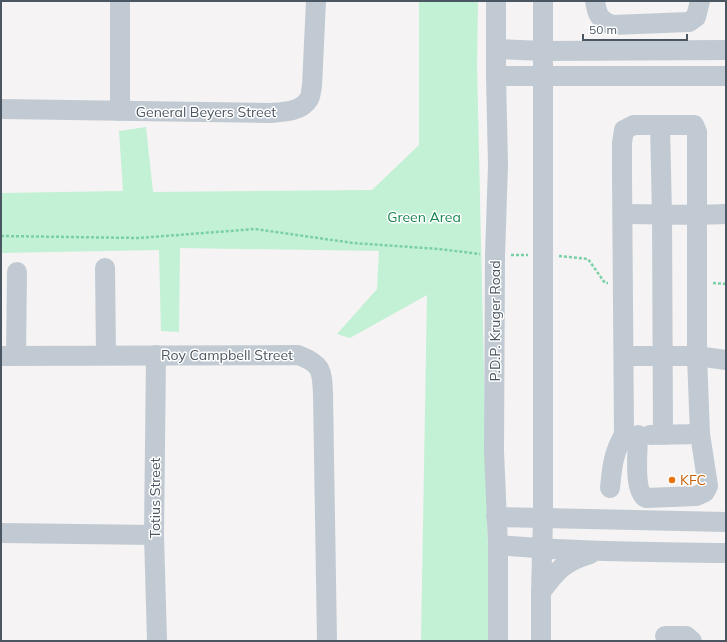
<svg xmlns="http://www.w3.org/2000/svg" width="727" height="642" font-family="Mulish,sans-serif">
<rect width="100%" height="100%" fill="#f5f3f3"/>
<polygon fill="#c3f1d5" points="419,1 478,1 477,65 490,641 421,641 427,295 350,338 337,334 377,289 379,251 180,248 179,332 161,331 159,250 1,253 1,193 123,191 119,131 146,127 153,192 372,190 419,145"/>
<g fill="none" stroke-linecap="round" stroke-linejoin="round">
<g stroke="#7ad0a6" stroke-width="2.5" stroke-dasharray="3 2" stroke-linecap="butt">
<polyline points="1,236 139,238 255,229 353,243 439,249 480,254"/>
<polyline points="511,255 528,255"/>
<polyline points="559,256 588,259 605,283 608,283"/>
<polyline points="713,283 726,284"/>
</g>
<g stroke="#c1cad2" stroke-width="20">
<polyline points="120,1 120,111"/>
<polyline points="496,1 496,76 498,165 495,256 494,451 498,545 498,641"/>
<path d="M595 1C597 14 599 20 612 25L689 22 696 17 700 1"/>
<polyline points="496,49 544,51 726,50"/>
<polyline points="496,76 726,76"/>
<path d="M1 109 270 113C283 112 301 112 309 99 311 96 311 90 312 86L316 1"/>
<polyline points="660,125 662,214 663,435"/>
<path d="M623 214C657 214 692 216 726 214"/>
<polyline points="105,268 106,355"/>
<polyline points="156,355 154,535 157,641"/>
<path d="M1 356 298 355C322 364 322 370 323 394L327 641"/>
<polyline points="16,356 17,272"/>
<polyline points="624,356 697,356 726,360"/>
<polyline points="650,435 700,434"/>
<path d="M610 488C612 468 613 453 624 435L622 174V143L624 130 634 125H694L697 132V356L700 434 708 486 705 492 696 496 646 498C633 491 638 449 638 435"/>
<polyline points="496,517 726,522"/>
<polyline points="1,533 154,535"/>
<path d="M498 545C574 552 650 552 726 553"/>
<path d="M541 592C556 571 565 561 590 554"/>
<polyline points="665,636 686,636 692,641"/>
<polyline points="541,641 541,592 543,519 543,1"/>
</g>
</g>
<circle fill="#e8710a" stroke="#fff" stroke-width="1.5" cx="672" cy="480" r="4"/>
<g text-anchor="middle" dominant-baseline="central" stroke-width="3" stroke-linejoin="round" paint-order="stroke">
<g font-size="14" fill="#4a5661" stroke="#fff">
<text x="206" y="112">General Beyers Street</text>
<text transform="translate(495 321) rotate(-90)">P.D.P. Kruger Road</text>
<text x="227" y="355">Roy Campbell Street</text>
<text transform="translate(155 498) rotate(-90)">Totius Street</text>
</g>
<g font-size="14" fill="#17864f" stroke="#fff">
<text x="424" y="217">Green Area</text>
</g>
<g font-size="14" fill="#c56008" stroke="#fff" text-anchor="start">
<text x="680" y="480">KFC</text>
</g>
</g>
<rect width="727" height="642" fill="none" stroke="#4a5661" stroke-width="4"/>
<path d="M583 34v6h104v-6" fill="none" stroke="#4a5661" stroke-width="2"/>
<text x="589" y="34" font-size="12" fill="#4a5661" stroke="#ffffff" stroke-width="3" paint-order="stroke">50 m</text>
</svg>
